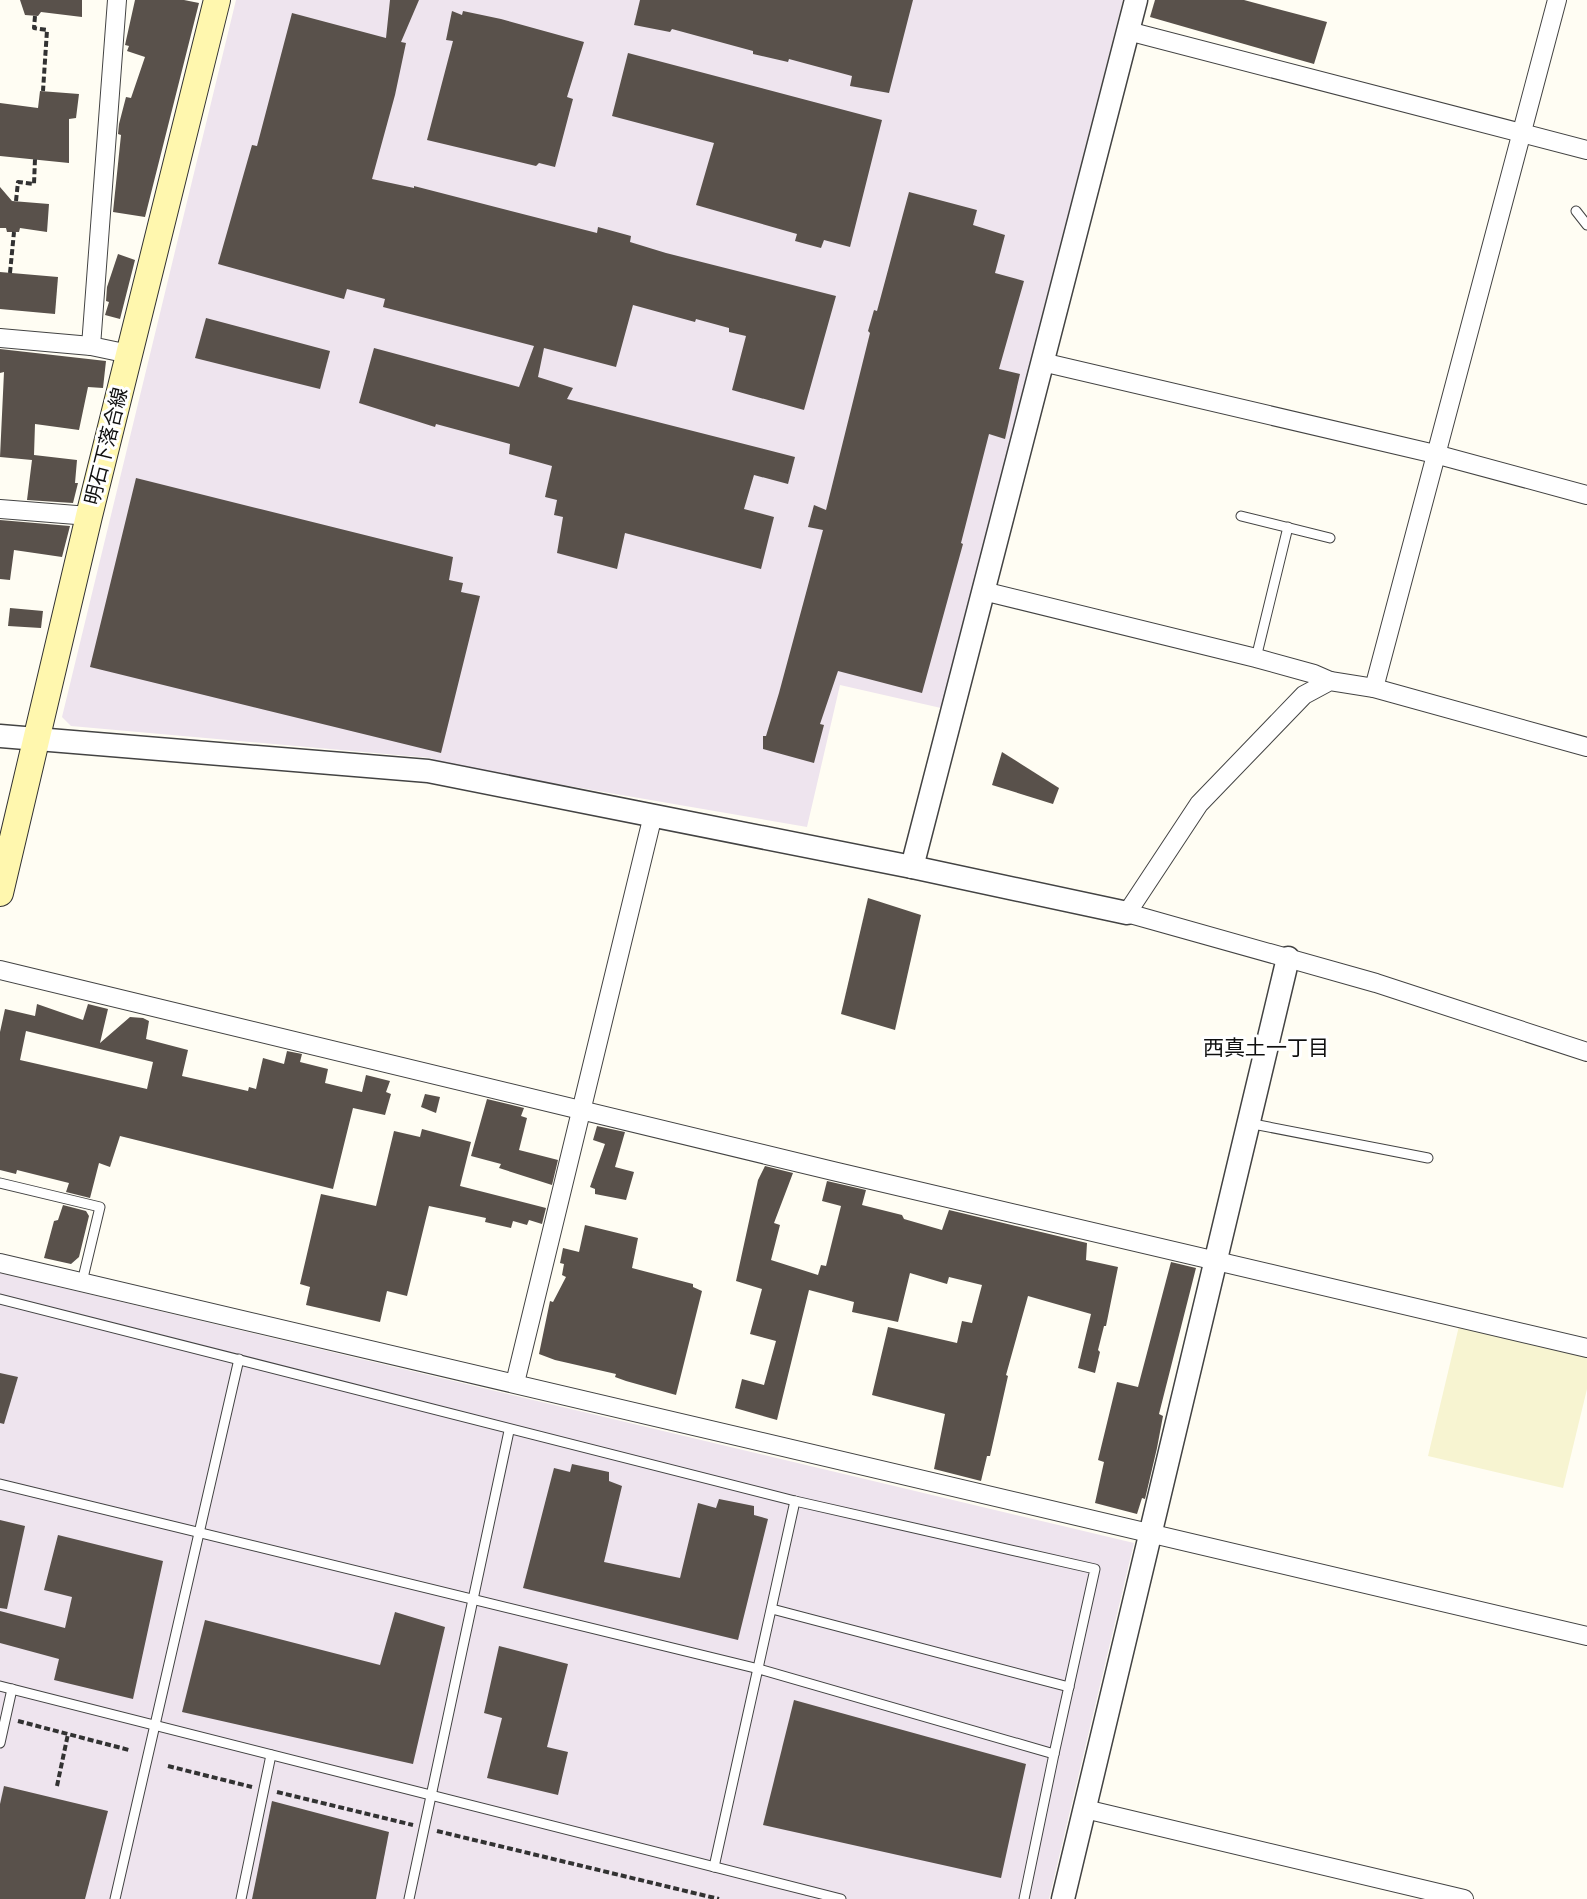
<svg xmlns="http://www.w3.org/2000/svg" width="1587" height="1899" font-family="Bitter,'Noto Sans JP',serif">
<rect width="100%" height="100%" fill="#fffdf3"/>
<g fill="#eee4ee">
<polygon points="236,0 1123,0 941,708 840,685 807,827 442,764 431,758 71,726 62,717"/>
<polygon points="0,1273 1134,1543 1049,1899 0,1899"/>
</g>
<polygon fill="#f7f4d1" points="1459,1326 1587,1357 1587,1389 1563,1488 1428,1456"/>
<g fill="#59514b" fill-rule="evenodd">
<polygon points="20,0 82,0 82,17 41,12 38,16 25,15"/>
<polygon points="135,0 184,0 199,3 145,217 113,212 121,135 118,134 119,124 126,97 131,98 145,57 127,51 129,46 125,45"/>
<polygon points="390,0 419,0 401,42 406,43 395,95 372,179 414,188 414,186 597,233 598,227 631,236 630,242 666,253 836,296 804,410 732,390 746,336 729,332 729,328 696,319 695,322 633,305 616,367 544,348 538,377 573,388 567,399 795,457 788,484 754,475 744,509 774,517 761,569 625,533 617,569 557,553 563,517 554,515 557,500 545,497 552,466 509,454 510,444 436,424 435,427 359,403 374,348 519,387 534,346 383,307 385,299 347,289 344,299 218,264 252,145 257,146 292,13 386,38"/>
<polygon points="640,0 913,0 889,93 850,86 852,76 789,59 788,62 753,54 753,51 672,29 670,32 634,25"/>
<polygon points="1155,0 1244,0 1327,22 1314,64 1150,17"/>
<polygon points="452,11 462,15 463,11 501,19 584,42 567,97 573,99 555,167 539,163 536,166 427,140 453,41 446,40"/>
<polygon points="628,53 882,120 850,247 824,240 821,248 795,241 797,234 696,205 714,143 612,116"/>
<polygon points="40,91 79,94 76,118 69,119 69,163 0,156 0,103 38,108"/>
<polygon points="0,187 12,201 49,204 47,232 20,228 19,232 7,232 6,228 0,228"/>
<polygon points="909,192 977,210 973,225 1005,235 995,273 1024,281 999,369 1020,374 1005,439 989,434 961,543 963,544 922,693 838,671 820,724 824,725 814,763 763,749 763,736 766,736 779,693 823,530 808,527 814,505 826,510 870,333 868,331 874,310 877,311"/>
<polygon points="118,254 135,260 120,319 105,315 109,302 106,301 107,287"/>
<polygon points="0,272 58,277 55,314 0,309"/>
<polygon points="206,318 330,351 320,389 195,358"/>
<polygon points="0,349 106,361 103,388 88,387 79,430 35,424 34,455 77,460 75,483 78,483 73,503 27,500 32,460 0,457 4,372 0,373"/>
<polygon points="136,478 453,557 449,580 463,583 461,592 480,596 441,753 90,667"/>
<polygon points="0,520 70,526 62,557 14,550 10,580 0,579"/>
<polygon points="10,608 43,611 41,628 8,626"/>
<polygon points="1002,752 1059,788 1053,804 992,785"/>
<polygon points="868,898 921,915 895,1030 841,1014"/>
<path d="M37 1004 83 1020 88 1004 108 1009 100 1043 130 1017 143 1018 149 1021 146 1039 188 1050 182 1076 248 1091 249 1087 256 1089 263 1058 284 1064 287 1051 302 1054 300 1062 328 1069 325 1083 362 1092 366 1075 390 1081 386 1092 391 1094 385 1115 353 1108 333 1189 120 1136 110 1167 99 1163 90 1198 66 1192 69 1183 17 1170 16 1174 0 1170V1032L5 1009 35 1016ZM26 1031 153 1062 147 1089 20 1060Z"/>
<polygon points="425,1094 440,1097 436,1113 421,1107"/>
<polygon points="487,1099 524,1108 521,1116 527,1118 519,1150 558,1160 552,1185 499,1168 501,1164 471,1156"/>
<polygon points="597,1126 625,1132 615,1167 634,1172 626,1200 595,1194 595,1189 590,1187 605,1144 593,1140"/>
<polygon points="422,1129 471,1142 460,1186 546,1208 542,1224 529,1220 527,1225 513,1221 511,1228 485,1222 486,1218 429,1206 407,1296 387,1291 380,1322 306,1305 310,1287 300,1284 321,1194 376,1206 394,1131 420,1137"/>
<polygon points="765,1166 793,1173 774,1223 780,1225 771,1260 818,1275 821,1265 826,1266 841,1206 822,1201 827,1181 866,1190 862,1205 902,1215 904,1219 942,1230 949,1210 1087,1243 1086,1260 1118,1267 1106,1326 1104,1326 1098,1350 1100,1352 1095,1373 1078,1368 1091,1314 1028,1296 1006,1375 1008,1376 990,1456 987,1456 981,1481 934,1469 945,1414 872,1395 888,1327 957,1343 962,1321 972,1323 982,1285 949,1277 947,1284 910,1273 898,1322 852,1312 854,1302 809,1290 777,1420 735,1408 742,1379 764,1385 776,1341 750,1334 762,1289 736,1281 758,1180"/>
<polygon points="63,1205 86,1211 89,1216 79,1257 71,1264 44,1258 54,1221 58,1220"/>
<polygon points="585,1225 638,1238 632,1268 693,1284 693,1287 702,1291 676,1395 626,1381 615,1377 616,1374 555,1360 539,1354 550,1301 553,1302 566,1277 562,1275 564,1264 560,1263 563,1248 579,1252"/>
<polygon points="1171,1262 1196,1268 1159,1414 1163,1416 1157,1448 1145,1499 1142,1498 1137,1514 1095,1503 1104,1462 1098,1460 1117,1382 1138,1387"/>
<polygon points="0,1373 18,1377 4,1424 0,1423"/>
<polygon points="572,1464 609,1472 609,1481 622,1486 604,1562 680,1578 698,1503 716,1508 719,1499 754,1506 754,1515 768,1519 738,1640 523,1588 554,1468 570,1472"/>
<polygon points="0,1520 25,1526 7,1609 0,1608"/>
<polygon points="58,1535 163,1561 133,1699 54,1680 59,1659 0,1643 0,1611 65,1628 72,1597 44,1590"/>
<polygon points="395,1612 445,1627 413,1764 182,1712 205,1620 380,1665"/>
<polygon points="499,1646 568,1664 547,1747 568,1752 558,1795 487,1778 502,1718 484,1713"/>
<polygon points="794,1700 1026,1764 1001,1878 763,1825"/>
<polygon points="4,1786 108,1811 85,1899 0,1899 0,1804"/>
<polygon points="272,1801 389,1832 376,1899 252,1899"/>
</g>
<g fill="none" stroke-linecap="round" stroke-linejoin="round">
<defs>
<g id="service">
<polyline points="1576,211 1587,225"/>
<polyline points="1241,516 1330,538"/>
<polyline points="1256,658 1288,527"/>
<polyline points="1248,1123 1428,1158"/>
<polyline points="0,1183 100,1207 82,1282"/>
<polyline points="0,1299 795,1501 1095,1569 1054,1754 759,1669 0,1484"/>
<polyline points="772,1609 1069,1687"/>
<polyline points="0,1686 841,1899"/>
<polyline points="0,1743 12,1689"/>
<polyline points="714,1867 795,1501"/>
<polyline points="115,1899 239,1359"/>
<polyline points="241,1899 271,1755"/>
<polyline points="409,1899 509,1431"/>
<polyline points="1024,1899 1054,1754"/>
</g>
<g id="minor">
<polyline points="117,0 91,346 129,354"/>
<polyline points="1128,31 1587,150"/>
<polyline points="0,338 91,346"/>
<polyline points="1042,362 1435,454 1587,495"/>
<polyline points="0,509 89,516"/>
<polyline points="983,591 1256,658 1314,674 1330,681"/>
<polyline points="1374,688 1557,0"/>
<polyline points="1587,747 1374,688 1330,681 1304,695 1199,804 1127,913 1376,983 1587,1052"/>
<polyline points="0,970 833,1171 1587,1348"/>
<polyline points="0,1263 1587,1636"/>
<polyline points="515,1383 653,815"/>
<polyline points="1085,1809 1464,1899"/>
</g>
<g id="tertiary">
<polyline points="0,736 428,771 912,867 1127,913"/>
<polyline points="912,867 1136,0"/>
<polyline points="1063,1899 1288,958"/>
</g>
<polyline id="secondary" points="0,893 89,516 217,0"/>
</defs>
<use href="#service" stroke="#434343" stroke-width="11"/>
<use href="#minor" stroke="#434343" stroke-width="20"/>
<use href="#tertiary" stroke="#434343" stroke-width="25"/>
<use href="#secondary" stroke="#323232" stroke-width="28"/>
<g stroke="#323232" stroke-width="4" stroke-dasharray="6 3" stroke-linecap="butt">
<polyline points="35,16 34,28 47,30 43,91"/>
<polyline points="16,201 18,182 34,184 35,159"/>
<polyline points="10,273 14,232"/>
<polyline points="18,1721 129,1750"/>
<polyline points="168,1766 252,1787"/>
<polyline points="57,1786 68,1734"/>
<polyline points="277,1792 413,1825"/>
<polyline points="437,1831 719,1899"/>
</g>
<use href="#service" stroke="#fff" stroke-width="9"/>
<use href="#minor" stroke="#fff" stroke-width="18"/>
<use href="#tertiary" stroke="#fff" stroke-width="22"/>
<use href="#secondary" stroke="#fff7ae" stroke-width="26"/>
</g>
<g text-anchor="middle" dominant-baseline="central" stroke-width="6" stroke-linejoin="round" paint-order="stroke">
<g font-size="20" fill="#101010" stroke="#fff">
<text transform="translate(106 446) rotate(-76)">明石下落合線</text>
</g>
<g font-size="21" fill="#101010" stroke="#fff">
<text x="1266" y="1048">西真土一丁目</text>
</g>
</g>
</svg>
